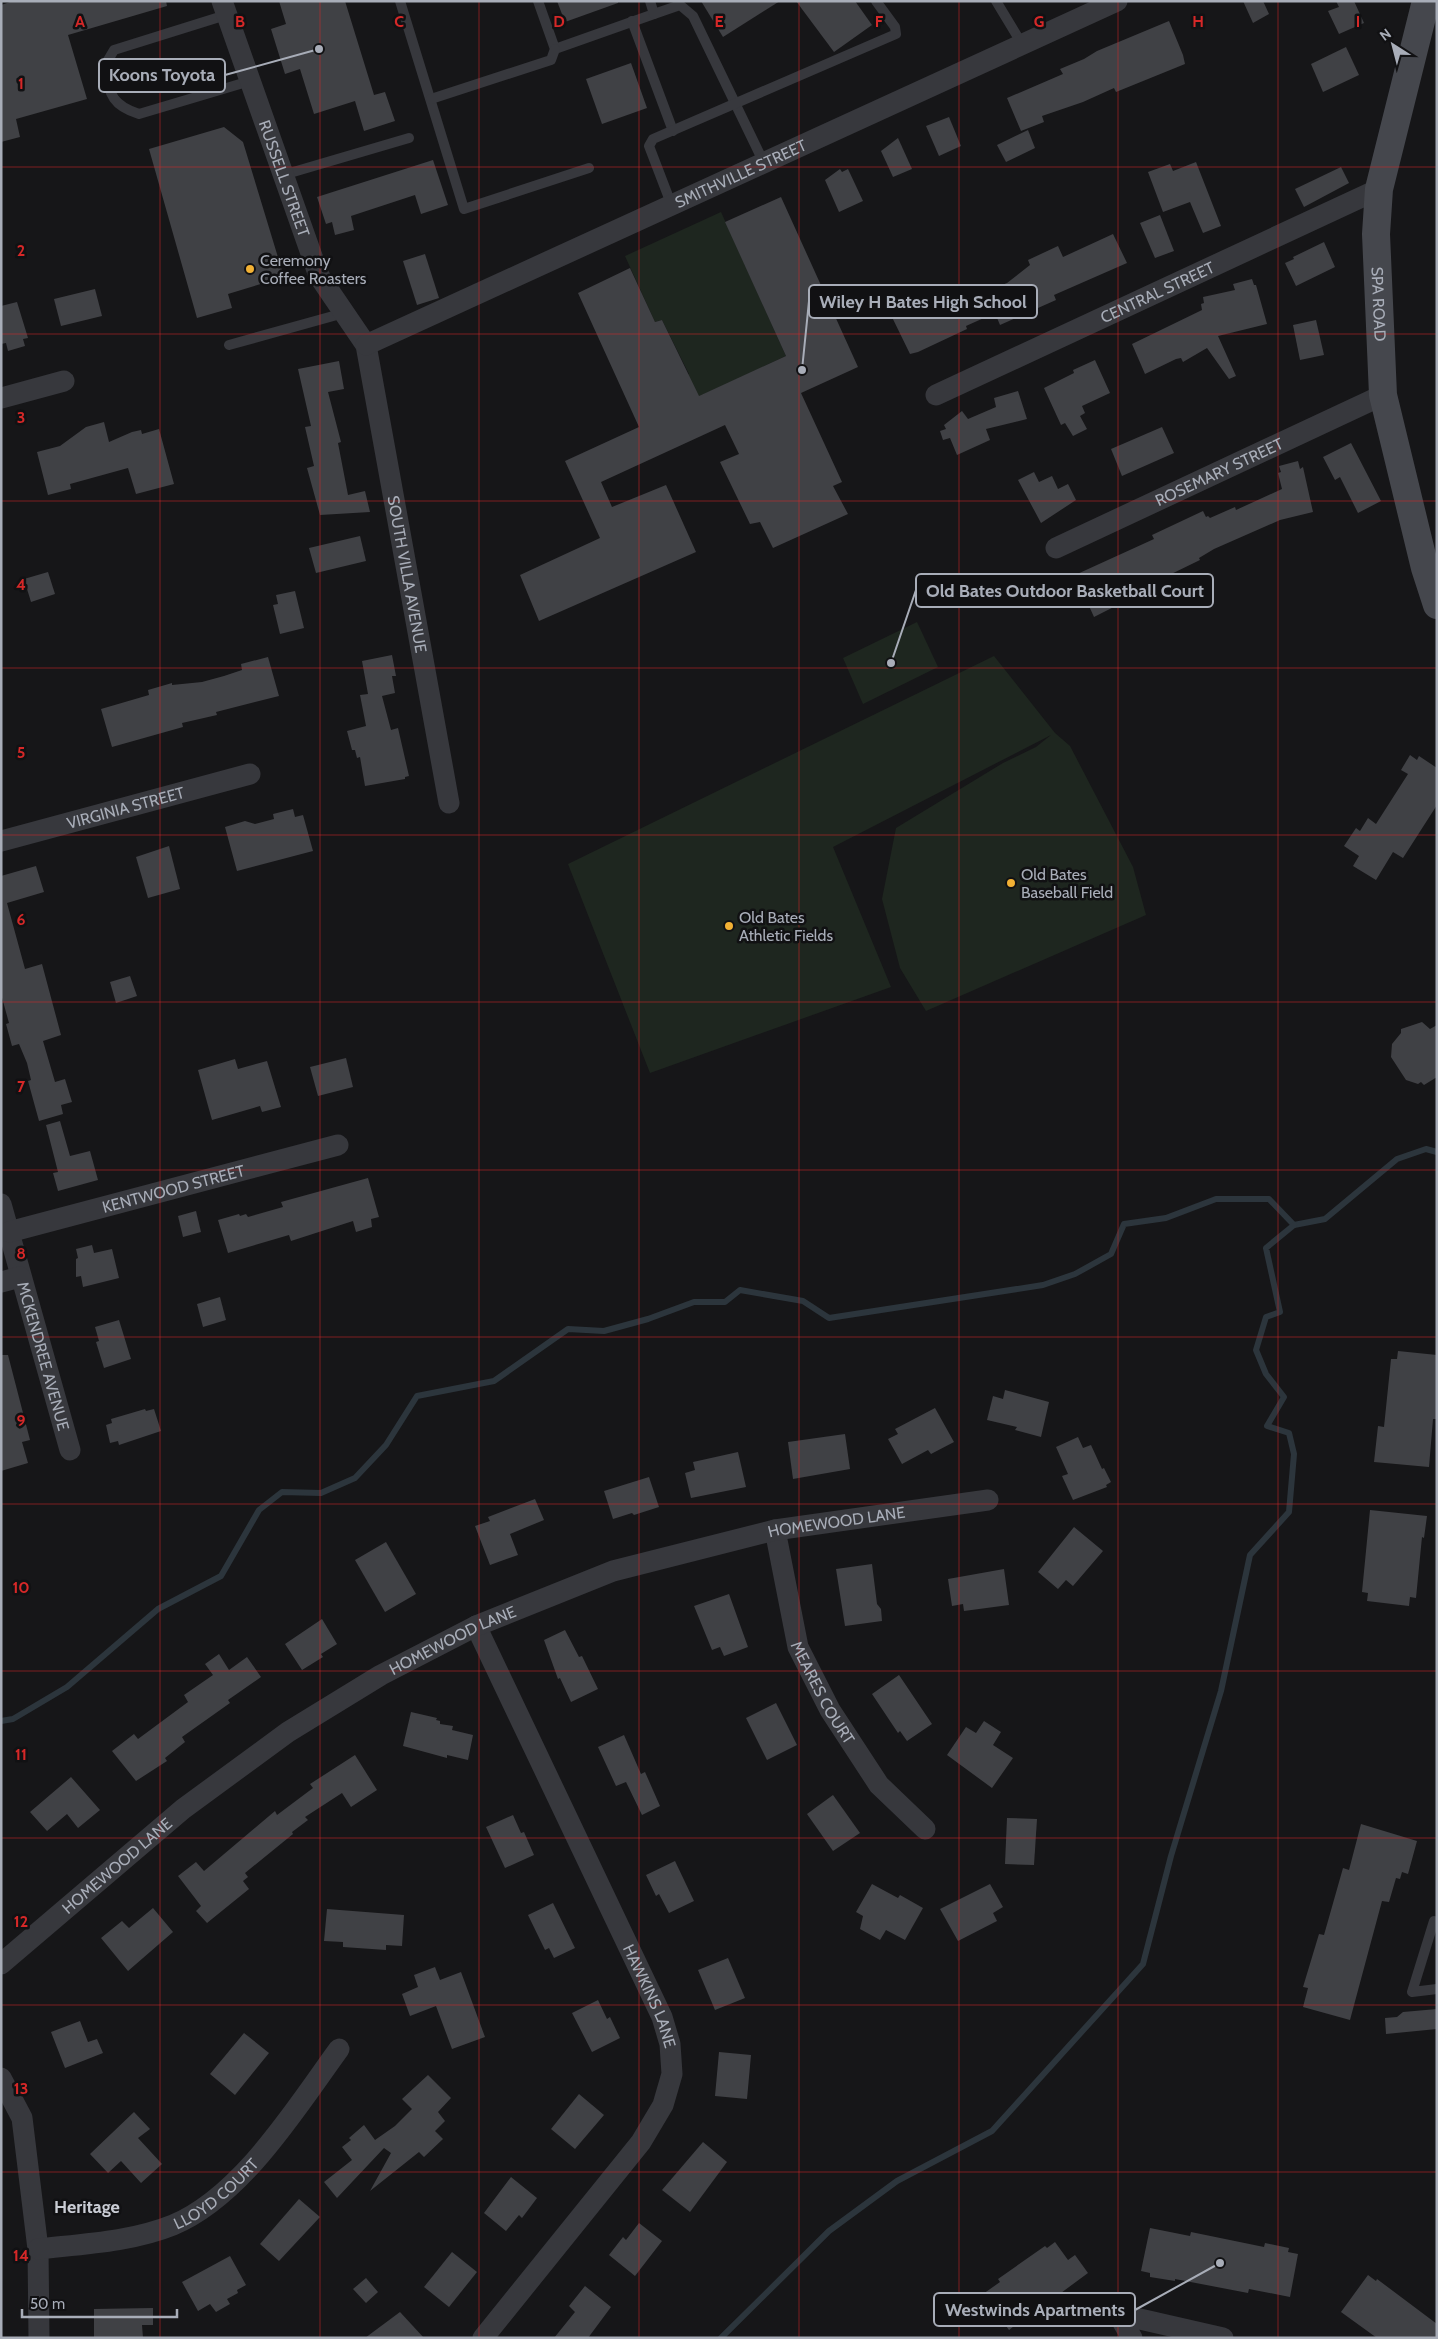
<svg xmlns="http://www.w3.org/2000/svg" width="1438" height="2339" font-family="Cabin,sans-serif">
<rect width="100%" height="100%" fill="#161618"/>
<g fill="#1e261f">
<polygon points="721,212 786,356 691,400 681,377 689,374 662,320 655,322 625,256"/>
<polygon points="917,622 938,667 863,704 843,658"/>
<polygon points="994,656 1055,733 1070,746 1133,867 1146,915 926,1011 900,968 882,899 896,828 1003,763 1036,747 1051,735 833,847 891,987 650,1073 568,864"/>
</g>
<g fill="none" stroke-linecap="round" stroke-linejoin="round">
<g stroke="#2c353c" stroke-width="6">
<polyline points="1,1721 13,1719 67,1687 158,1609 221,1576 259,1510 282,1492 321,1493 355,1478 386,1445 417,1396 494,1381 568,1329 604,1331 648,1319 694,1302 725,1302 740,1290 803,1301 829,1318 1043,1285 1075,1274 1111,1254 1124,1224 1166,1218 1216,1199 1269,1199 1294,1225 1325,1219 1397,1159 1426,1149 1437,1152"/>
<polyline points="721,2338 829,2231 897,2181 992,2131 1143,1964 1171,1856 1221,1691 1250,1555 1289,1512 1294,1454 1289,1433 1267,1426 1284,1397 1266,1374 1256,1350 1266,1317 1280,1312 1266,1248 1294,1225"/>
</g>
</g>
<g fill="#404145">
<polygon points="13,1 166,1 167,6 68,35 87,99 16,119 20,137 1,142 1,5"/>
<polygon points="279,1 345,1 374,95 385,92 395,121 364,131 355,101 314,114 300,69 285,74 271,29 286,24"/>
<polygon points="557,1 618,1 618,3 565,22"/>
<polygon points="701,1 780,1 723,37"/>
<polygon points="796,1 855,1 872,25 834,52"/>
<polygon points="1243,1 1263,1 1269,14 1253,23"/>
<polygon points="1336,1 1354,1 1364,23 1339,34 1328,11 1339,7"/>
<polygon points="1169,21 1183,55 1185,64 1116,92 1114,88 1083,102 1042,116 1044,122 1021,131 1007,98 1063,74 1060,69 1084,59 1097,51"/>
<polygon points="1346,47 1359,75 1323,92 1311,64"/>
<polygon points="631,63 647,108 602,124 586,79"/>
<polygon points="949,117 961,146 939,156 926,126"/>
<polygon points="224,127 243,142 284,277 228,294 232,308 197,318 149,149"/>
<polygon points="1028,130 1035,148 1006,162 997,145"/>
<polygon points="898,138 912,169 893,177 881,151"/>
<polygon points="433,160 448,205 421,214 415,195 351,216 354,230 335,235 332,222 326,224 317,197"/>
<polygon points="1196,162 1221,226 1203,233 1190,202 1163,212 1148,172 1170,164 1173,171"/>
<polygon points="1341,167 1349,183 1304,207 1295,189"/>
<polygon points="840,169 842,172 848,169 863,201 839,212 825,180"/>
<polygon points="781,197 858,367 801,393 842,482 833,486 848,514 773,548 760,522 750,524 720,462 739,454 725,425 601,482 612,507 666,485 696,552 539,621 520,575 600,538 565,461 639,427 578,293 630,268 655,322 662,320 699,396 786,356 725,222"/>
<polygon points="1160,215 1174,251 1155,258 1140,223"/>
<polygon points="1113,234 1127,263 1054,295 1056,300 1000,325 995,313 966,326 967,329 918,352 910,354 890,313 909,303 915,316 962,297 964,300 1007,283 1030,265 1028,260 1058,246 1063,257"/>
<polygon points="1324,242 1335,267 1296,286 1285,263 1294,259 1293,257"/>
<polygon points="425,254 439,298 417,305 403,261"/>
<polygon points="1252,279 1254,285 1256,285 1267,324 1218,336 1236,376 1229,379 1207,348 1183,362 1181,358 1176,359 1145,374 1132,344 1202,310 1201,304 1204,303 1203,297 1235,290 1233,284"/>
<polygon points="95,289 102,316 61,326 54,299"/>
<polygon points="17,302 28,338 23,339 25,346 8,351 6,343 1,344 1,306"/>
<polygon points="1316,320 1324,355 1300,360 1293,325"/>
<polygon points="1095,360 1110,393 1082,406 1085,413 1080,416 1087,429 1073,436 1065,423 1061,425 1044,388 1074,373 1073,370"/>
<polygon points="339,361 344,389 328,392 341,442 338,443 348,495 365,491 370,512 320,515 307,468 314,466 305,427 311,426 298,369"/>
<polygon points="1018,391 1027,419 986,429 990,440 957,455 950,438 943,440 940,431 946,429 944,425 962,411 968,419 996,407 994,398"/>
<polygon points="104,422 109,442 132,432 141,430 142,434 159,429 174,484 136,494 128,468 70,484 71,489 48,495 37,452 60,446 86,427"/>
<polygon points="1162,427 1174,453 1122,476 1111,449"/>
<polygon points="1351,443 1381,501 1358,513 1340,477 1335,480 1323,457"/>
<polygon points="1298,461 1300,469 1303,467 1313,512 1280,520 1214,549 1199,558 1200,560 1161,579 1163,582 1094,617 1075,575 1154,539 1152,535 1203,511 1206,517 1208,516 1210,518 1235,507 1236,510 1282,489 1278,473 1281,472 1279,466"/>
<polygon points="1034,472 1039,482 1052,476 1058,489 1068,484 1076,500 1041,523 1018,480"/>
<polygon points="360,536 366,561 316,573 309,548"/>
<polygon points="48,572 55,594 31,602 24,579"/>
<polygon points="295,591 304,628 280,634 273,605 278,604 276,595"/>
<polygon points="392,655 396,676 392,676 395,693 382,696 391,730 398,728 409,776 405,777 405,779 365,786 360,757 357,758 355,750 352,750 347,731 366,726 360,695 368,694 362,661"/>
<polygon points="268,657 279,696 216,712 217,715 182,723 183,727 112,747 101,709 149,695 148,690 172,683 172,685 202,682 224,676 242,670 241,664"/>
<polygon points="1410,755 1417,760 1419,756 1437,768 1437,805 1403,858 1393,852 1376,880 1353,866 1359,856 1344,846 1356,828 1360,831 1368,818 1376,824 1408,774 1401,770"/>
<polygon points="293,809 295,817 303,815 313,851 237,871 225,827 245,821 255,824 274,819 273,814"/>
<polygon points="169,846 180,889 148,898 136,857"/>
<polygon points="36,866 44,892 7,903 25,969 42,964 61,1035 43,1041 55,1082 65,1079 72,1102 61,1105 63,1114 39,1121 28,1081 31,1080 27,1063 19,1044 12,1046 6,1024 9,1023 1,994 1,876"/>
<polygon points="130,976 137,996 116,1003 110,982"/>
<polygon points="1422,1022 1430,1029 1437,1025 1437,1077 1424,1085 1421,1082 1418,1084 1406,1080 1391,1057 1392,1044 1401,1033 1401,1029"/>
<polygon points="346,1058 353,1087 318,1096 310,1067"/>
<polygon points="235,1059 238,1069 267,1061 281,1107 262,1112 260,1106 212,1120 198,1070"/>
<polygon points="60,1121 70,1156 90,1151 98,1180 58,1191 53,1173 58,1172 46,1125"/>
<polygon points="368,1178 379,1217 371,1219 372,1227 356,1232 353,1221 291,1241 289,1235 228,1253 218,1220 239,1214 240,1216 246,1214 248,1217 283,1207 281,1202"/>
<polygon points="196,1211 201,1232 183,1237 178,1216"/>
<polygon points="92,1245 94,1253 112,1249 119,1278 83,1287 81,1276 76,1277 76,1259 78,1258 76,1249"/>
<polygon points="220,1297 226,1320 203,1327 197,1304"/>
<polygon points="119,1320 131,1359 104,1368 96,1342 99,1341 95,1327"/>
<polygon points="1398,1351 1437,1355 1437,1419 1433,1419 1429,1467 1374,1462 1378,1426 1384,1427 1391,1359 1397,1359"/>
<polygon points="1,1355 8,1355 30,1440 22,1442 28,1463 1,1471"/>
<polygon points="1005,1390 1049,1402 1041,1437 1015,1430 1017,1427 987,1420 993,1396 1003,1399"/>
<polygon points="935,1408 954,1442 931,1454 928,1450 902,1464 888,1439 898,1434 895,1429"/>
<polygon points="145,1409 146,1411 154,1409 161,1431 119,1445 118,1441 110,1443 106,1425 112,1423 111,1419"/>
<polygon points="845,1434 850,1469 793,1479 788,1442"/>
<polygon points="1078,1437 1083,1448 1091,1445 1102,1469 1104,1468 1111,1482 1106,1485 1107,1487 1073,1500 1062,1476 1068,1474 1056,1447"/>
<polygon points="738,1452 746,1487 691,1498 685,1473 695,1470 693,1462"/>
<polygon points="649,1477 659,1507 634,1515 632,1513 613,1519 604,1491"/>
<polygon points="535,1499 544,1520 510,1534 518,1555 490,1565 475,1526 490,1521 488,1517"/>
<polygon points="1370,1510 1427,1516 1424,1538 1422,1537 1416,1598 1410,1597 1409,1606 1367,1601 1368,1593 1362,1592"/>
<polygon points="1074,1527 1103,1551 1073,1586 1066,1580 1058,1589 1038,1572"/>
<polygon points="386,1542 416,1594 385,1612 355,1560"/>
<polygon points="872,1564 877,1604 881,1609 882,1621 845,1626 836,1569"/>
<polygon points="1004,1569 1009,1605 964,1611 963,1604 952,1606 948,1579"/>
<polygon points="729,1594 748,1647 724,1656 720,1647 712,1650 694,1606"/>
<polygon points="322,1619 337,1644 321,1654 323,1657 302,1670 285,1644"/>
<polygon points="565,1630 579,1657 582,1656 598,1689 571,1702 560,1678 558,1679 544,1640"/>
<polygon points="219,1654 229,1670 247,1657 261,1677 228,1700 230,1703 182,1737 185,1742 165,1758 167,1761 136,1781 112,1751 134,1734 138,1739 188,1702 184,1695 213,1675 205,1664"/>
<polygon points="899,1675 932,1724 907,1741 900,1731 898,1733 872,1694"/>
<polygon points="776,1703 797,1745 767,1760 746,1718"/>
<polygon points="411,1712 437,1718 436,1720 440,1721 440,1724 453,1726 452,1730 473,1735 468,1760 447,1755 447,1758 403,1746"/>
<polygon points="984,1721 1001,1732 993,1745 1013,1758 992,1788 947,1755 966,1727 976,1733"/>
<polygon points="624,1735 641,1774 645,1772 660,1806 642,1815 626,1782 616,1786 598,1747"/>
<polygon points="355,1755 377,1790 351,1807 342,1793 305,1817 308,1820 292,1832 293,1834 245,1873 248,1877 243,1881 249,1889 207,1923 196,1911 201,1906 178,1876 196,1862 204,1871 275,1811 277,1815 313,1788 310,1784"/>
<polygon points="71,1777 100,1810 78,1828 67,1814 47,1831 30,1812"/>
<polygon points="833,1795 860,1833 833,1851 807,1814"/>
<polygon points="513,1815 521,1833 524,1832 534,1855 505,1868 486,1827"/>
<polygon points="1007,1818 1037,1819 1034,1865 1005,1864"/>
<polygon points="1361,1824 1417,1841 1408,1874 1402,1872 1400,1879 1396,1878 1389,1902 1382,1901 1350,2020 1303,2007 1308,1988 1303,1987 1319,1934 1324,1935 1343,1868 1349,1870"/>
<polygon points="675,1861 694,1901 669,1913 659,1894 656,1896 646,1875"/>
<polygon points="872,1884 898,1898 900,1895 923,1908 905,1940 886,1930 880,1940 860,1929 863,1916 856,1912"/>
<polygon points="990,1884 1003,1907 993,1913 997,1921 958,1941 940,1909"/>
<polygon points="553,1903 575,1948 554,1958 549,1948 545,1950 528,1915"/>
<polygon points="153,1908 173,1932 128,1971 101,1938 122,1921 129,1928"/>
<polygon points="327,1909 404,1915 402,1946 386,1945 386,1950 343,1947 343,1942 324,1941"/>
<polygon points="728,1958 745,1998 715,2010 698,1970"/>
<polygon points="435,1967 440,1980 461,1972 485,2037 452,2049 436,2006 410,2016 402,1994 418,1987 414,1975"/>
<polygon points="598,2000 607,2019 610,2017 620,2038 592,2052 572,2013"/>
<polygon points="1437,2009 1437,2029 1386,2034 1385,2018 1397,2017 1403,2012"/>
<polygon points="80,2021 88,2042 97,2039 103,2053 65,2068 51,2032"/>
<polygon points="244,2033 269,2053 235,2095 210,2074"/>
<polygon points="719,2052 751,2055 747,2099 715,2096"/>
<polygon points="428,2075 451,2098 438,2112 445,2121 435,2131 443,2139 424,2157 419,2152 370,2191 391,2153 384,2148 337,2198 324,2182 352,2160 342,2147 351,2140 349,2138 364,2125 375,2140 395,2126 412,2109 402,2099"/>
<polygon points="579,2094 604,2115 575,2149 551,2129"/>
<polygon points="134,2112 150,2129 138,2138 162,2164 141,2183 121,2161 108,2173 90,2154"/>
<polygon points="703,2142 727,2162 690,2212 662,2190"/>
<polygon points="511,2177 537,2198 522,2218 519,2215 506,2231 484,2213"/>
<polygon points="299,2199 320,2217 279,2261 260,2244"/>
<polygon points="639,2223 662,2241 635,2276 609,2255 623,2237 626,2240"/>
<polygon points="1150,2228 1190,2236 1191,2232 1264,2247 1265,2243 1289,2248 1288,2252 1298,2254 1290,2297 1249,2289 1248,2293 1175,2279 1175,2281 1150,2277 1150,2273 1141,2271"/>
<polygon points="1055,2242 1068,2260 1075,2255 1088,2273 1046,2304 1048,2307 1029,2321 1026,2317 1009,2330 983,2294 1000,2282 998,2279 1045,2246 1047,2248"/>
<polygon points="452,2252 477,2272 449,2307 424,2287"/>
<polygon points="230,2256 246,2285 237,2290 238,2293 227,2299 230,2304 216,2312 210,2304 198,2311 182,2282"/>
<polygon points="1368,2275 1376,2281 1377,2279 1437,2324 1437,2338 1377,2338 1341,2312"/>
<polygon points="366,2278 378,2292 366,2303 353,2289"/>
<polygon points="585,2286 611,2307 588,2338 554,2338 575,2312 569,2306"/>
<polygon points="153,2308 153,2325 142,2325 143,2338 94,2338 94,2309"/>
<polygon points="400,2312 424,2338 365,2338"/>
</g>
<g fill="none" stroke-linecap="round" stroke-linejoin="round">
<g stroke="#37383d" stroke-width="10">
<polyline points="400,1 464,209 589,168"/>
<polyline points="538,1 555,49 654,14"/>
<polyline points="650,1 654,14 680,5 693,16 764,163"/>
<polyline points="996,1 1022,44"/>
<path d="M226 15 114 50 104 67C110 94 111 105 139 114L250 81"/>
<polyline points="632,21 673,131"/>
<polyline points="431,99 551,60 555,49"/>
<polyline points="283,175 409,138"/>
<polyline points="672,206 649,146 653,139 896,34 895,27 876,1"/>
<polyline points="229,345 344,313"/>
<polyline points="1437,1922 1434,1921 1412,1992 1437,1989"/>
</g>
<g stroke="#37383d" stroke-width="21">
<path id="s1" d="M222 1 319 276 366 345 449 803"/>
<path id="s2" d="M366 345 1117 1"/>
<path id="s3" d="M936 395 1379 189"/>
<polyline points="1,398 64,381"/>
<path id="s4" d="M1056 548 1383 395"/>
<path id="s5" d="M1 841 250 774"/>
<path id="s6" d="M1 1204 70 1450"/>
<path id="s7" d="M9 1232 338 1145"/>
<polyline points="1,1282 20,1277"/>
<path id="s8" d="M775 1530 798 1647 830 1710 879 1785 925 1829"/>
<path id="s9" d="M476 1626 662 2017 670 2044 672 2074 663 2105 641 2142 483 2338"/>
<path id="s10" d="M1 1964 183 1809 288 1732 381 1675 476 1626 613 1571 775 1530 988 1500"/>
<polyline points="1,2078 22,2118 38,2249 39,2338"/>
<path id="s11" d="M38 2249C83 2244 131 2242 173 2225 242 2196 296 2108 339 2049"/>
<polyline points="1132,2338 1118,2314 1223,2338"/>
</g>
<path stroke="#45474d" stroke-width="28" id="s12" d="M1426 1 1379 189 1376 234 1383 395 1425 568 1437 605"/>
</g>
<path fill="none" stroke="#d62828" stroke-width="1" stroke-opacity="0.55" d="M160 1V2338M320 1V2338M479 1V2338M639 1V2338M799 1V2338M959 1V2338M1118 1V2338M1278 1V2338M1 167H1437M1 334H1437M1 501H1437M1 668H1437M1 835H1437M1 1002H1437M1 1170H1437M1 1337H1437M1 1504H1437M1 1671H1437M1 1838H1437M1 2005H1437M1 2172H1437"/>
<g fill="#f2b134" stroke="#111113" stroke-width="2">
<circle cx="250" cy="269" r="5"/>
<circle cx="1011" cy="883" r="5"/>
<circle cx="729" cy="926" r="5"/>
</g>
<g text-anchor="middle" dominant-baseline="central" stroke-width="5" stroke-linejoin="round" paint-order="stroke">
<g font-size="16" fill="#a8adb8" stroke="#111113">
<text stroke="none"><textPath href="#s2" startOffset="412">SMITHVILLE STREET</textPath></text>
<text stroke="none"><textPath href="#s1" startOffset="188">RUSSELL STREET</textPath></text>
<text stroke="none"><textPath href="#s3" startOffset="244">CENTRAL STREET</textPath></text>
<text stroke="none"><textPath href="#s12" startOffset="309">SPA ROAD</textPath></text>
<text stroke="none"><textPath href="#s4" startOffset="180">ROSEMARY STREET</textPath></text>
<text stroke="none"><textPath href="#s1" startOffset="608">SOUTH VILLA AVENUE</textPath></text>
<text stroke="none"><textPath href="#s5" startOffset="129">VIRGINIA STREET</textPath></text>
<text stroke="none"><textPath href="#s7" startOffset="170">KENTWOOD STREET</textPath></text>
<text stroke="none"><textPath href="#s6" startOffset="158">MCKENDREE AVENUE</textPath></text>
<text stroke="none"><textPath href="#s10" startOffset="962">HOMEWOOD LANE</textPath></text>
<text stroke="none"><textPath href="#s10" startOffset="558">HOMEWOOD LANE</textPath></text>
<text stroke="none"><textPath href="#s8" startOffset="171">MEARES COURT</textPath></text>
<text stroke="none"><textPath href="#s10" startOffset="152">HOMEWOOD LANE</textPath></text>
<text stroke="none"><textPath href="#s9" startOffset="409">HAWKINS LANE</textPath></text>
<text stroke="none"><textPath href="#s11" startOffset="191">LLOYD COURT</textPath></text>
</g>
<g font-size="16" fill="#a8adb8" stroke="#111113" text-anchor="start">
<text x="260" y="260">Ceremony<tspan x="260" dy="18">Coffee Roasters</tspan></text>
<text x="1021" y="874">Old Bates<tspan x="1021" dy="18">Baseball Field</tspan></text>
<text x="739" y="917">Old Bates<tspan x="739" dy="18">Athletic Fields</tspan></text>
</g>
<g font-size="18" font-weight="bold" fill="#c9ccd4" stroke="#111113">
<text x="87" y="2207">Heritage</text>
</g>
</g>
<g font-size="16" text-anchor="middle" font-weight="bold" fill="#d62828" stroke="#111113" stroke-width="5" stroke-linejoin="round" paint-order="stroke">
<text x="80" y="27">A</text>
<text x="240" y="27">B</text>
<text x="399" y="27">C</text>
<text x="559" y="27">D</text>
<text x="719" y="27">E</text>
<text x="879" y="27">F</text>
<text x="1039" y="27">G</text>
<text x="1198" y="27">H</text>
<text x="1358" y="27">I</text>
<text x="21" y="89">1</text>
<text x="21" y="256">2</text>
<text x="21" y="423">3</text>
<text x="21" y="590">4</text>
<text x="21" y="758">5</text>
<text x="21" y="925">6</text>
<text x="21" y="1092">7</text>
<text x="21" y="1259">8</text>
<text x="21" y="1426">9</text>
<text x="21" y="1593">10</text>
<text x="21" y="1760">11</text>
<text x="21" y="1927">12</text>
<text x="21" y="2094">13</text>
<text x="21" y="2261">14</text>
</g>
<path fill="none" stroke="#a8adb8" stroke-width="2" d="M319 49L225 75M802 370L809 301M891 663L916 590M1220 2263L1135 2310"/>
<g fill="#a8adb8" stroke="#111113" stroke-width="2">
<circle cx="319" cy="49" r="5"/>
<circle cx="802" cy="370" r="5"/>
<circle cx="891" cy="663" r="5"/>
<circle cx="1220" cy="2263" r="5"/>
</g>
<g fill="#111113" stroke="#a8adb8" stroke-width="2">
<rect x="99" y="59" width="126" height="33" rx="5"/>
<rect x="809" y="285" width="228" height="33" rx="5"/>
<rect x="916" y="574" width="297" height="33" rx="5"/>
<rect x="934" y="2293" width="201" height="33" rx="5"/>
</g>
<g font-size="18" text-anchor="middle" font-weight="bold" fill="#a8adb8">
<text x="162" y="81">Koons Toyota</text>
<text x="923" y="308">Wiley H Bates High School</text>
<text x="1065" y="597">Old Bates Outdoor Basketball Court</text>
<text x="1035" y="2316">Westwinds Apartments</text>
</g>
<rect width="1438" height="2339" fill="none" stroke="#a8adb8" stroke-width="5"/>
<g transform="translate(1393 45) rotate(324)" stroke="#111113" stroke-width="4" paint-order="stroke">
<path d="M0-4L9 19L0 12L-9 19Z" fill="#a8adb8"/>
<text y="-8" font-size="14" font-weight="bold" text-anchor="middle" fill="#a8adb8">N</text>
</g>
<path d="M22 2309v8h155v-8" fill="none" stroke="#a8adb8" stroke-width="2.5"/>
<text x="30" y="2309" font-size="15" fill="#a8adb8" stroke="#111113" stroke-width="4" paint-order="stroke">50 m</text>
</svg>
